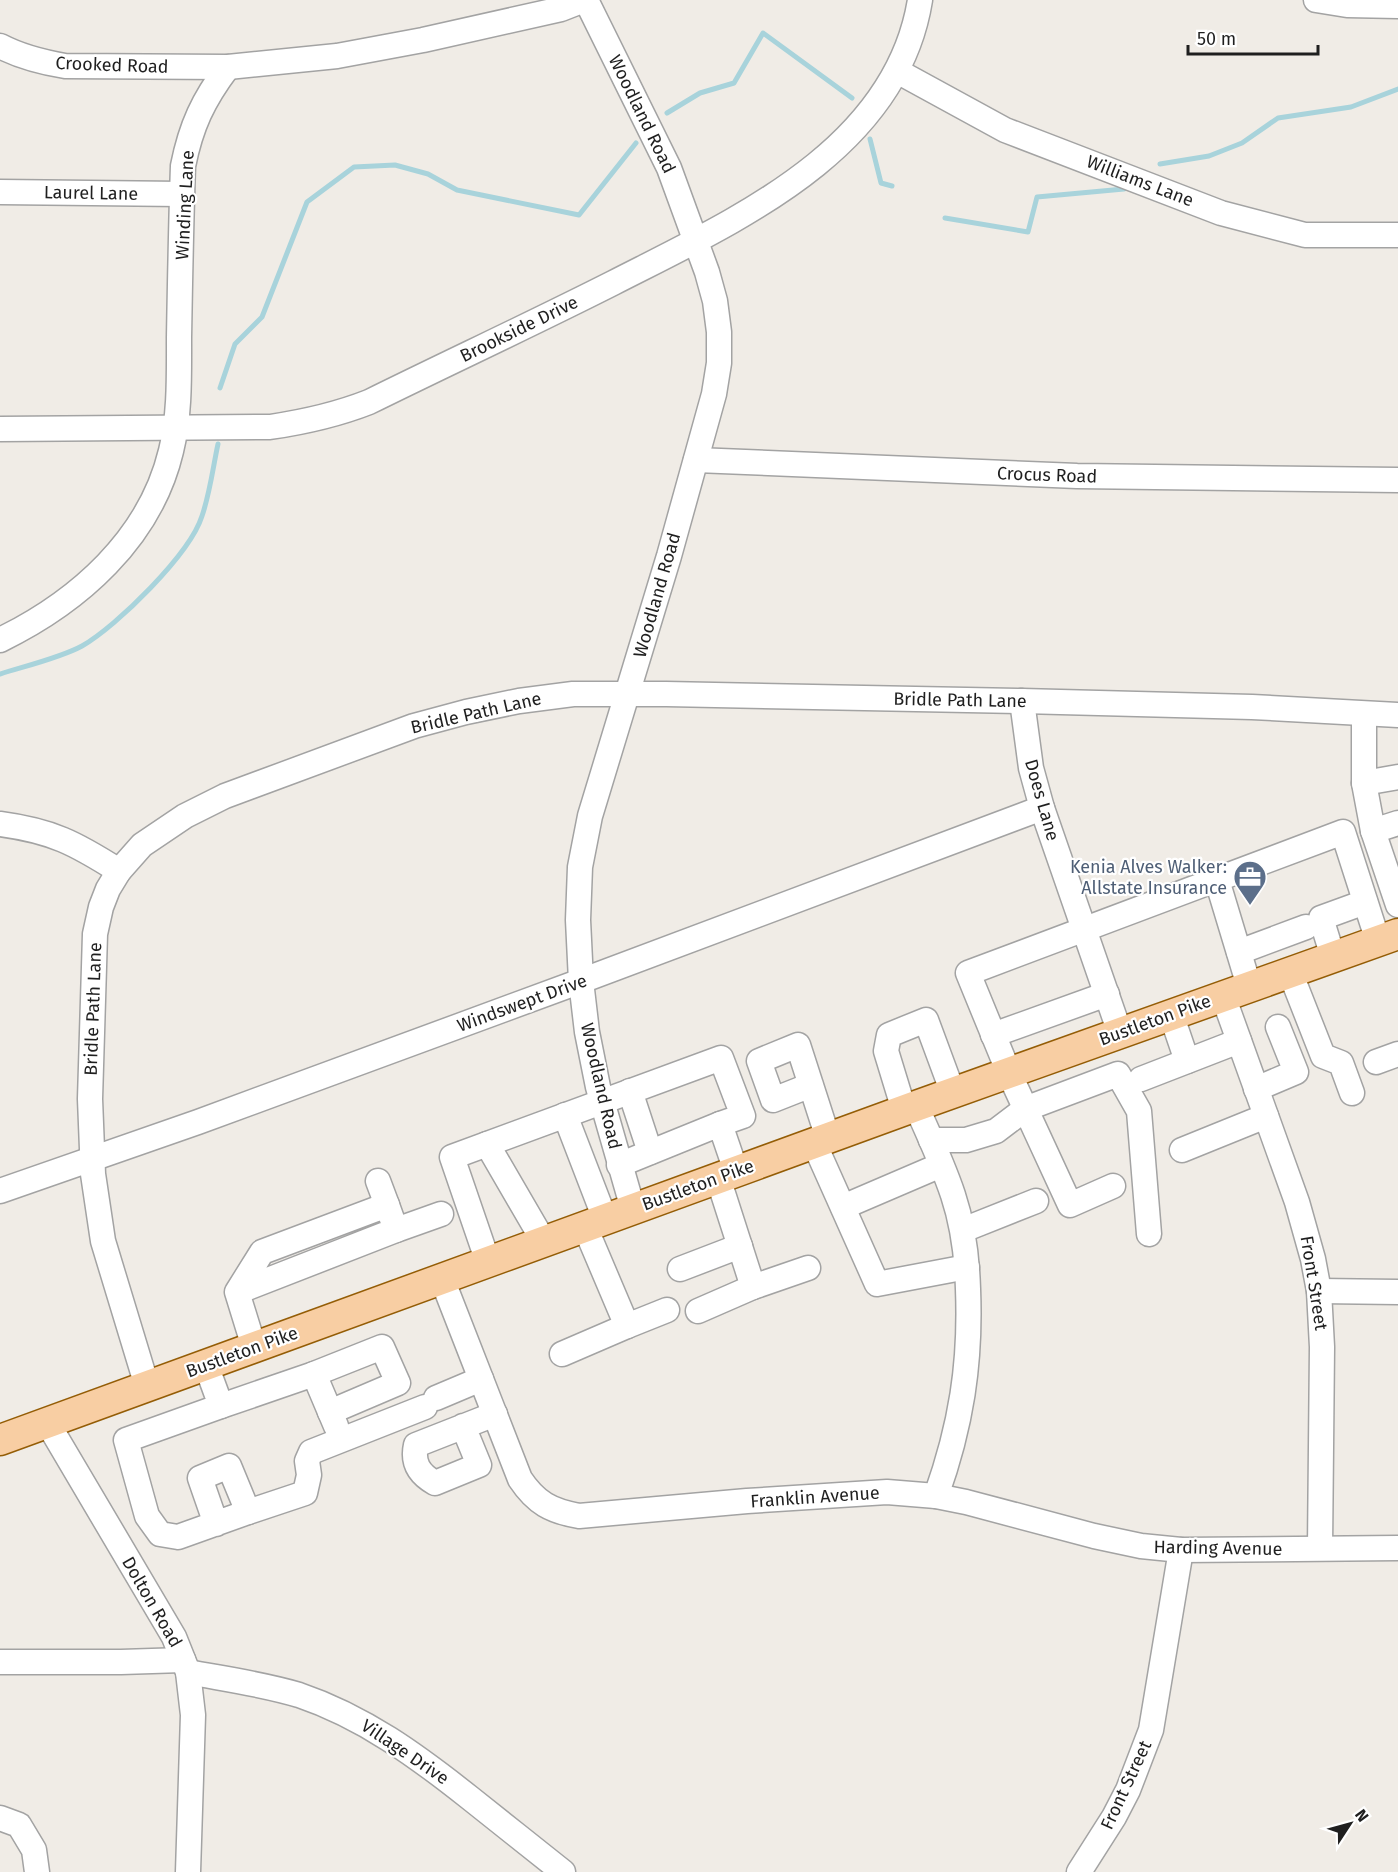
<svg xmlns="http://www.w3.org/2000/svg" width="1398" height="1872" font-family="'Fira Sans',sans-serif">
<rect width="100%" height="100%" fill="#f0ece6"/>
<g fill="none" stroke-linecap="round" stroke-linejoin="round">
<g stroke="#a8d3db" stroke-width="5">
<polyline points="667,113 700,93 734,83 763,33 852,98"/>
<polyline points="870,139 881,183 892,186"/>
<polyline points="1160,164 1209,156 1242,143 1278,118 1351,107 1398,89"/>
<polyline points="945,218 1028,232 1037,197 1124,189"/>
<polyline points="220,388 235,344 262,317 307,202 354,167 395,165 428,174 457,190 579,215 636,143"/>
<path d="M0 674C25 666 60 658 82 646 117 626 190 554 202 516 210 493 213 467 218 444"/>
</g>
<defs>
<g id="minor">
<polyline points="586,0 669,168 707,272 715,301 719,332 719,363 714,394 669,556 590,816 580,867 578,920 581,981 587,1032 598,1087 633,1209"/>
<polyline points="1316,0 1347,5 1398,6"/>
<path d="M0 46C21 57 41 62 65 66L228 67 337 56 423 40 561 9 584 0"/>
<polyline points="897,71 1005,130 1221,213 1305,235 1398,235"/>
<polyline points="0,192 182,194"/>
<path d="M0 429 270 427C304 422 336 415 369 402 450 362 532 324 613 283 734 221 896 151 920 0"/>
<polyline points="696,460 1077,476 1398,480"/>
<path d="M0 640C78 602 150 539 171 451 180 415 179 376 179 338 180 281 181 223 183 166 191 126 203 100 228 67"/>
<polyline points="1022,701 1031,768 1042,808 1120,1033"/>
<polyline points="1364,714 1364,783 1398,777"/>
<polyline points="1364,783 1373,831 1398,905"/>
<path d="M0 824C52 831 75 843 119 871"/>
<polyline points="1373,831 1398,823"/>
<polyline points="1217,880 1249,986"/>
<polyline points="1239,952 1306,927"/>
<polyline points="1333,957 1321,918 1365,902"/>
<polyline points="1290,972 1323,1056 1341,1063 1352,1093"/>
<polyline points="1223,996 1297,1202 1313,1259 1319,1291 1322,1347 1320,1548"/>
<polyline points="1171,1014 1187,1061"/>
<polyline points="993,1035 1107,994"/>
<polyline points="1376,1062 1398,1054"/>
<polyline points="1141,1079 1239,1041"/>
<polyline points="811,1085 773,1100 759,1061 798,1045 828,1138"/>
<polyline points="1256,1089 1296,1072 1278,1027"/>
<polyline points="630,1091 650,1152"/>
<path d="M916 1106C929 1135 943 1165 953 1195 963 1225 967 1257 968 1289 971 1364 961 1426 936 1496"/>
<polyline points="904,1110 886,1051 889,1035 926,1020 953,1093"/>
<polyline points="565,1115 605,1219"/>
<polyline points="931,1140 966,1140 996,1131 1025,1109 1118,1074 1139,1111 1149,1234"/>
<polyline points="814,1143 877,1284 967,1267"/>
<polyline points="487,1144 544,1242"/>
<polyline points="1182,1150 1266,1116"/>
<polyline points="619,1165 720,1124 736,1171"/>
<polyline points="718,1178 753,1287 808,1268"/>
<polyline points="378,1181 387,1205"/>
<polyline points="1113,1186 1070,1205 1009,1073 968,973 1343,832 1378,941"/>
<polyline points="0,1191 198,1122 581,981 1042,808"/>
<polyline points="843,1207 941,1165"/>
<polyline points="585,1227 627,1326 667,1310"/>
<polyline points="396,1230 441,1214"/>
<polyline points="963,1230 1036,1201"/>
<polyline points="488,1262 452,1157 721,1058 743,1116 720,1124"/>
<polyline points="680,1269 740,1246"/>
<path d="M442 1279 520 1479C536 1503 551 1511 579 1516L747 1501 887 1492 936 1496 966 1502 1094 1536 1141 1546 1181 1550 1398 1548"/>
<polyline points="1319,1291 1398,1292"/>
<polyline points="237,1292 262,1252 387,1205 396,1230 237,1292 254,1347"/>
<polyline points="698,1311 753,1287"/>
<polyline points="562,1354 627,1326"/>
<polyline points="206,1365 221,1406 126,1440 147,1516 160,1534 178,1537 248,1512 229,1466 200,1478 216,1524"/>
<polyline points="314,1374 382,1347 398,1383 330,1412"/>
<polyline points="147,1386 103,1241 93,1174 90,1099 95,934 101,907 108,889 119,871 142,845 185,816 225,796 414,726 466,712 519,701 573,694 666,694 1022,701 1252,707 1398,715"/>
<polyline points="436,1398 481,1379"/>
<polyline points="221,1406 314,1374 336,1426"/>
<polyline points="47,1422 174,1637 188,1672 193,1715 188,1872"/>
<path d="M463 1426 479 1465 435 1483C419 1474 412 1463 416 1445L495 1414"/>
<polyline points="248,1512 305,1493 309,1475 307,1461 311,1452 425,1407"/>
<polyline points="0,1662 121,1662 183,1660"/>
<path d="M188 1672C225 1679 263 1684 299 1695 364 1717 417 1756 470 1798 501 1823 532 1847 563 1872"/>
<polyline points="0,1818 19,1825 34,1850 37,1872"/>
<polyline points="1079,1872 1114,1817 1128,1790 1151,1730 1181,1550"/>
</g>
<polyline id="major" points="0,1440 916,1106 1398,934"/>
</defs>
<use href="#minor" stroke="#a3a3a3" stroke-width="27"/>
<use href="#major" stroke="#945d06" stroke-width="33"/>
<use href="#minor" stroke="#fff" stroke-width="24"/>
<use href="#major" stroke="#f8cea3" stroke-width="30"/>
</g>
<defs>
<symbol id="office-pin" viewBox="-11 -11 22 30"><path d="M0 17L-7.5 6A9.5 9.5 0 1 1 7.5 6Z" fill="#5c6f8a" stroke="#fff"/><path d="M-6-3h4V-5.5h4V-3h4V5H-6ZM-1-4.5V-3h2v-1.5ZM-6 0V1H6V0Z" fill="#fff"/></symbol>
</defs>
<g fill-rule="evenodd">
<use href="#office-pin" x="1231" y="858" width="38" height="52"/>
</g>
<g text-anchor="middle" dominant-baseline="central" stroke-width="4.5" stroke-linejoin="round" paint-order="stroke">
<g font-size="18" fill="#1f1f1f" stroke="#fff">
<text transform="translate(112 65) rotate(2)">Crooked Road</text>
<text transform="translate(642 114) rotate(64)">Woodland Road</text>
<text transform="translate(1140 181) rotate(21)">Williams Lane</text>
<text transform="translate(91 193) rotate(1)">Laurel Lane</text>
<text transform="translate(185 205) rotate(-87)">Winding Lane</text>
<text transform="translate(519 329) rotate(-26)">Brookside Drive</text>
<text transform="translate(1047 475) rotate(2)">Crocus Road</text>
<text transform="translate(657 595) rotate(-74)">Woodland Road</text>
<text transform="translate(960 700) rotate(1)">Bridle Path Lane</text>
<text transform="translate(476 713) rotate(-13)">Bridle Path Lane</text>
<text transform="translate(1042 800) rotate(74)">Does Lane</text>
<text transform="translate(522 1003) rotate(-20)">Windswept Drive</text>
<text transform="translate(93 1009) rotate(-88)">Bridle Path Lane</text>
<text transform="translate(1155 1020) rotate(-20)">Bustleton Pike</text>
<text transform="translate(601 1086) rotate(77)">Woodland Road</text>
<text transform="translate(698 1185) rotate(-20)">Bustleton Pike</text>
<text transform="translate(1314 1283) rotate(81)">Front Street</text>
<text transform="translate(242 1352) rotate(-20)">Bustleton Pike</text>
<text transform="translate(815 1497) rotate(-4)">Franklin Avenue</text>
<text transform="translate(1218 1548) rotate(1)">Harding Avenue</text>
<text transform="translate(152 1602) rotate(60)">Dolton Road</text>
<text transform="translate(405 1752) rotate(34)">Village Drive</text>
<text transform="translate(1126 1785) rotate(-65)">Front Street</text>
</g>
<g font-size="18" fill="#4e5e75" stroke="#fff" text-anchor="end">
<text x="1227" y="867">Kenia Alves Walker:<tspan x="1227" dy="21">Allstate Insurance</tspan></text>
</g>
</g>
<g transform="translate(1350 1824) rotate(54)" stroke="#ffffff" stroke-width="4.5" paint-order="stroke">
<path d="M0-4.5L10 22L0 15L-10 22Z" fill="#1f1f1f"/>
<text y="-9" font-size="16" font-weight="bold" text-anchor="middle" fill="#1f1f1f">N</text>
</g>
<path d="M1188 45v9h130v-9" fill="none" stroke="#1f1f1f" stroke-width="3"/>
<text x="1197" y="45" font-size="18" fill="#1f1f1f" stroke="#ffffff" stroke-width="4.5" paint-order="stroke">50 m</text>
</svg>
